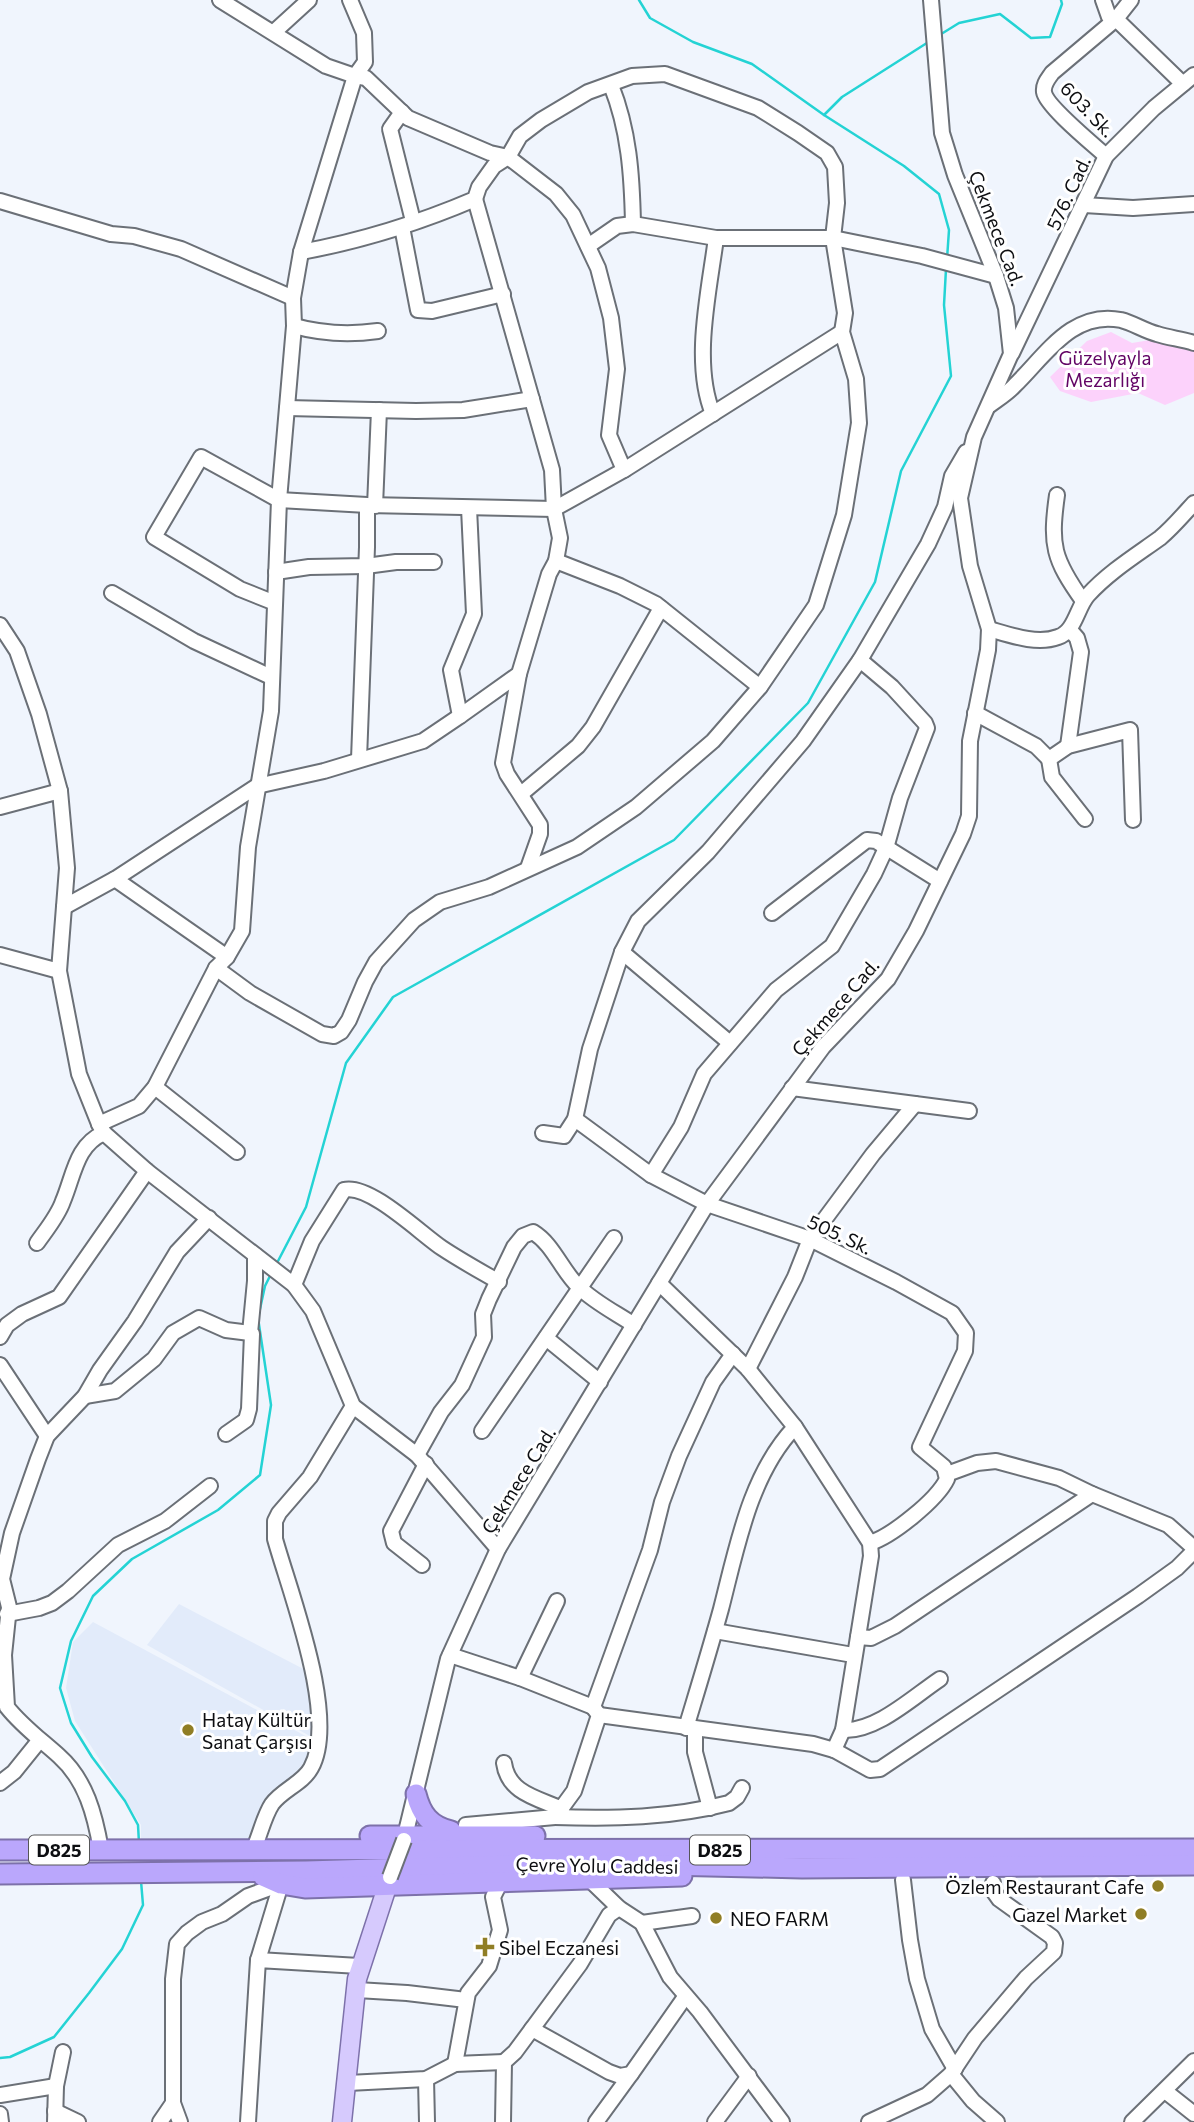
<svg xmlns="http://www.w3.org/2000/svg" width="1194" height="2122" font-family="Commissioner,sans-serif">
<rect width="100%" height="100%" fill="#f0f5fd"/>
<g fill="#e2ebfa">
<polygon points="179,1604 315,1675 315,1739 147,1645"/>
<polygon points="93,1622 313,1740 306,1767 269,1801 252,1845 141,1846 141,1825 75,1721 66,1688 73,1642"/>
</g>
<polygon fill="#fcd2fb" points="1111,332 1132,343 1162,338 1194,345 1194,393 1165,405 1138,393 1091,402 1060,391 1050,377 1087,341"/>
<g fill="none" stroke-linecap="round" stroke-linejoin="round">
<g stroke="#24d3d4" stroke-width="2.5">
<polyline points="639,0 650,18 693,42 752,64 824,115 904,166 939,194 949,230 947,259"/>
<polyline points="938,36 959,23 1000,14 1031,38 1050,37 1062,4 1061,0"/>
<polyline points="824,115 842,97 930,41"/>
<polyline points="277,1263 306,1207 346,1063 393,997 674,840 808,703 875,582 901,471 951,376 944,305 946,269"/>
<polyline points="139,1843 138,1825 125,1801 92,1757 71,1723 60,1688 71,1641 93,1596 132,1559 218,1510 260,1475 271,1405 258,1318 265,1286 272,1272"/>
<polyline points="0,2058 10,2057 54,2037 89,1993 122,1949 143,1905 141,1881"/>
</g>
<defs>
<g id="minor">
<polyline points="220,0 326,66 355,76 366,78 408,118 490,153 508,157 556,194 573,215 598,268 611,318 617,369 609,435 624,470 554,509 367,505 279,500 201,457 154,537 240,589 275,603"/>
<polyline points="1103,0 1109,17 1116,19 1183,84"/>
<polyline points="274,32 309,0"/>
<path d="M611 85C629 130 632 175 633 224"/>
<polyline points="402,112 390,129 413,221"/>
<path d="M1106 156C1094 145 1046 106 1044 92 1043 84 1048 79 1052 73L1116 19 1131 0"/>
<polyline points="0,201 111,234 134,236 181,249 293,298"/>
<polyline points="1084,205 1133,208 1194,204"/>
<polyline points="402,227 418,310 432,311 503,294"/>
<polyline points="588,246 617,226 633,224 716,238 833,238 922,256 996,276"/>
<path d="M294 326C323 334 349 335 378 331"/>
<polyline points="1012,353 1106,156 1154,108 1194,75"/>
<path d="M990 405C998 399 1008 393 1015 385 1045 356 1072 310 1121 320 1133 323 1145 331 1157 334 1169 338 1182 339 1194 343"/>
<polyline points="287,408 416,411 463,410 532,399"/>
<path d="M713 414C692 363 709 292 716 238"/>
<polyline points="624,470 842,332"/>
<path d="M1057 495C1050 545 1053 559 1083 601"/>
<polyline points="375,506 379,410"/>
<polyline points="556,561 620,586 656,604 760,687"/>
<polyline points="276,572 309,567 366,566 396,562 434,562"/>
<polyline points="112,593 194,641 271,677"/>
<polyline points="0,625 17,651 39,714 60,791 67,868 59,971 79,1074 99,1124 104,1133 147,1171 294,1285 313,1311 353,1406 417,1455 498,1549"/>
<path d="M989 629C1010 635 1037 645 1058 637 1075 632 1077 607 1088 595 1109 572 1135 556 1160 538 1172 528 1183 515 1194 503"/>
<polyline points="519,674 503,763 507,774 540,825 540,834 528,868"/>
<polyline points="975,713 1036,746 1049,759 1068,746 1130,730 1133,820"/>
<polyline points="460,716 451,670 474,614 469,508"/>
<polyline points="1068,746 1081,652 1077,638 1070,630"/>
<polyline points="359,759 367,547 367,505"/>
<polyline points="1049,759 1052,777 1085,819"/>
<polyline points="521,794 578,746 593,727 661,608"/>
<polyline points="0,807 60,791"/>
<polyline points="115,879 227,957"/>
<polyline points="64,907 115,879 257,786 324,771 423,741 460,716 519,674 549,574 556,561 560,538 554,509 552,470 475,199"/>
<polyline points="772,913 867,840 876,841 940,881"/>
<polyline points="622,952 730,1043"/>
<polyline points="0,955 59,971"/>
<path d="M216 968 250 993 322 1034 334 1036 341 1032 349 1020 365 982 376 962 414 920 440 902 489 887 577 847 636 807 713 741 760 687 816 605 844 515 859 423 856 379 842 332 845 313 833 238 837 203 835 167 827 153 798 133 758 108 665 74 632 76 588 92 541 120 520 136 508 157 494 166 479 187 475 199C419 223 361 241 301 252"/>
<polyline points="155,1087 237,1152"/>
<polyline points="792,1088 969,1111"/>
<path d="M575 1119 651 1175 707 1204 810 1239 896 1282 952 1313 966 1333 965 1351 920 1447 944 1467 947 1479C937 1500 892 1536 870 1543"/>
<polyline points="99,1124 139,1106 155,1087 216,968 227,957 242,931 248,847 271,711 279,500 294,326 293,298 301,252 355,76 365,62 364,33 350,0"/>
<polyline points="543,1133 564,1136 575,1119 590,1049 622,952 638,921 708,852 803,741 860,660 928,544 945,507 952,476 966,452"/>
<polyline points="651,1175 681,1127 704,1074 776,990 832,946 874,874 886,848 900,798 927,728 925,723 892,687 860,660"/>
<path d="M37 1243C46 1230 58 1216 63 1201 74 1175 76 1145 104 1133"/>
<polyline points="659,1283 748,1369 795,1427 870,1543 871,1556 843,1730 834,1750"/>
<path d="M294 1285 312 1241 344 1190C369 1183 421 1234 442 1248 460 1260 480 1271 499 1282"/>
<polyline points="0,1337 7,1325 22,1314 59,1297 147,1171"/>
<polyline points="546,1338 600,1382"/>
<polyline points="0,1365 47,1436"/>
<polyline points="748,1369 795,1277 810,1239 873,1154 915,1104"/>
<polyline points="85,1396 115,1391 154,1359 173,1333 199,1318 226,1330 250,1333"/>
<polyline points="482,1431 614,1238"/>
<polyline points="226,1434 246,1420 249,1409 252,1334 250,1333 255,1281 255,1255"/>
<path d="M417 1455 441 1412 462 1385 484 1337 483 1314 489 1299 514 1247 523 1236 533 1232C554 1245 561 1270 579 1287 594 1302 616 1313 634 1325"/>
<polyline points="947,1474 977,1463 996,1461 1059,1478 1092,1494 1168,1525 1194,1548"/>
<polyline points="422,1565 394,1543 391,1531 426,1464"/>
<polyline points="7,1614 39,1608 52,1603 68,1591 118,1545 165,1521 210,1486"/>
<polyline points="715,1631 853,1655"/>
<polyline points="858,1637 871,1638 895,1626 1092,1494"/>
<polyline points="450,1655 520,1678 593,1707"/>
<polyline points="520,1678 557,1601"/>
<polyline points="599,1715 813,1744 834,1750 870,1770 880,1769 1138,1596 1177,1568 1194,1551"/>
<path d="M686 1728C698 1688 710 1649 721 1609 737 1547 750 1474 795 1427"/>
<polyline points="695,1729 695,1752 710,1808"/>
<path d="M843 1730C876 1732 913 1697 940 1679"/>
<path d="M504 1763C508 1793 537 1798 562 1809"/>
<polyline points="0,1783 14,1772 39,1741"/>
<path d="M555 1817C613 1819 672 1818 729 1803L737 1797 742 1788"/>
<polyline points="465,1835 466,1825 555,1817 574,1791 599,1715 593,1707 650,1550 662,1502 679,1456 713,1382 733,1354"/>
<polyline points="404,1840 448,1659 498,1549 707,1204 823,1047 888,979 916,931 963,834 969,816 970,741 988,650 989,629 970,566 960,498 974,437 1011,354 1006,308 996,276 955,175 942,133 931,0"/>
<path d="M254 1848C260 1835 264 1816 272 1804 282 1790 303 1783 311 1768 339 1718 290 1593 275 1539V1521L279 1513 310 1477 353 1406"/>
<path d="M101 1850C95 1815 86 1780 59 1756 40 1739 22 1726 7 1707L4 1655 9 1607 2 1579 12 1533 38 1459 47 1436 85 1396 100 1370 135 1321 177 1252 209 1218"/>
<polyline points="590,1880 619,1908 642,1923 670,1977 700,2012 782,2122"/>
<polyline points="903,1880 910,1940 917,1979 932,2029 955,2069"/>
<polyline points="642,1923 692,1916"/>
<polyline points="258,1960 281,1884"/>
<polyline points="357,1990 407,1993 466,2000"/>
<polyline points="532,2029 609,2072 620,2076 631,2074 685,1997"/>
<polyline points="455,2064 468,1993 489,1966 500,1930 493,1897 500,1883"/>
<polyline points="951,2074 973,2101 997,2122"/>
<polyline points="426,2079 427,2122"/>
<polyline points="348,2083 426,2079 455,2064 504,2062"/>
<polyline points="1165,2091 1194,2114"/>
<polyline points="0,2095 56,2086"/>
<polyline points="173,2103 180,2122"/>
<polyline points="55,2111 78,2122"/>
<polyline points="0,2114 1,2122"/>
<polyline points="55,2122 56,2086 63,2052"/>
<polyline points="160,2122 173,2103 173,1979 177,1944 187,1933 202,1922 222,1914 248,1896 281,1884"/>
<polyline points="248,2122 258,1960 359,1966"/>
<polyline points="503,2122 504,2062 515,2052 580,1964 609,1915 619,1908"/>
<polyline points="596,2122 631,2074"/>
<polyline points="715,2122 749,2076"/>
<polyline points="869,2122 927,2095 951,2074 975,2038 1026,1978 1054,1952 1055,1943 1052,1937 999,1899 994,1892 993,1883"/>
<polyline points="1132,2122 1194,2061"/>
</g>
<polyline id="major" points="342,2122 357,1979 387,1887"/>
<g id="highway">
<path d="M416 1794C421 1814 430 1826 451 1831"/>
<polyline points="370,1836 535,1836"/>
<polyline points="0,1850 1194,1849"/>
<polyline points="0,1874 306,1871 576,1863 802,1868 1194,1865"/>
<polyline points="263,1876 281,1884 305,1888 682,1876"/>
</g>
</defs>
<use href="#minor" stroke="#6b7077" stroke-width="18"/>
<use href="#major" stroke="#7d71aa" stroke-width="21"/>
<use href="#highway" stroke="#7d71aa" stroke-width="23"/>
<use href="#minor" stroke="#fff" stroke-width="14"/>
<use href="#major" stroke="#d6cafd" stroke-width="18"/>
<use href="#highway" stroke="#baa7fc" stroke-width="19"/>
<defs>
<polyline id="minor-bridge" points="390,1877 404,1840"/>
</defs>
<use href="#minor-bridge" stroke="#6b7077" stroke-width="18" stroke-linecap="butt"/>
<use href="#minor-bridge" stroke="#fff" stroke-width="14"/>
</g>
<g fill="#907e25" stroke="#fff" stroke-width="2.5">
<circle cx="188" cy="1730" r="7"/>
<circle cx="1158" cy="1886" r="7"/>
<circle cx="1141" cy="1914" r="7"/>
<circle cx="716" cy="1918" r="7"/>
<path d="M481.5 1936.5h7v7h7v7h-7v7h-7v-7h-7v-7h7z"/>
</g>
<g text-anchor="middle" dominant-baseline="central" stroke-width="6" stroke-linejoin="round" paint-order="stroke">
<g fill="#fff" stroke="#565658" stroke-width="2">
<rect x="29" y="1835.5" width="60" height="29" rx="5"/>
<rect x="690" y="1835.5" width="60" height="29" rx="5"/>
</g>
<g font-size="18" font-weight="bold" fill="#0d0e11">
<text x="59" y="1850">D825</text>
<text x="720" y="1850">D825</text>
</g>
<g font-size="19" fill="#0d0e11" stroke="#fff">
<text transform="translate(1088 109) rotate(46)">603. Sk.</text>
<text transform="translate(1068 193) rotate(-65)">576. Cad.</text>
<text transform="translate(997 228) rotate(69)">Çekmece Cad.</text>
<text transform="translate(835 1007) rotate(-49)">Çekmece Cad.</text>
<text transform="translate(840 1234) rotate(25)">505. Sk.</text>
<text transform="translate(518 1480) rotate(-58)">Çekmece Cad.</text>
<text transform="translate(597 1865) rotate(1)">Çevre Yolu Caddesi</text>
</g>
<g font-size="19" fill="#620465" stroke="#fff">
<text x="1105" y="357">Güzelyayla<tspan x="1105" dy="22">Mezarlığı</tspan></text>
</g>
<g font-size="19" fill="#0d0e11" stroke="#fff" text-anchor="start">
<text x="202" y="1719">Hatay Kültür<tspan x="202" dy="22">Sanat Çarşısı</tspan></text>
<text x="1144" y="1886" text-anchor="end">Özlem Restaurant Cafe</text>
<text x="1127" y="1914" text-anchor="end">Gazel Market</text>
<text x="730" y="1918">NEO FARM</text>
<text x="499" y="1947">Sibel Eczanesi</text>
</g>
</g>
</svg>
